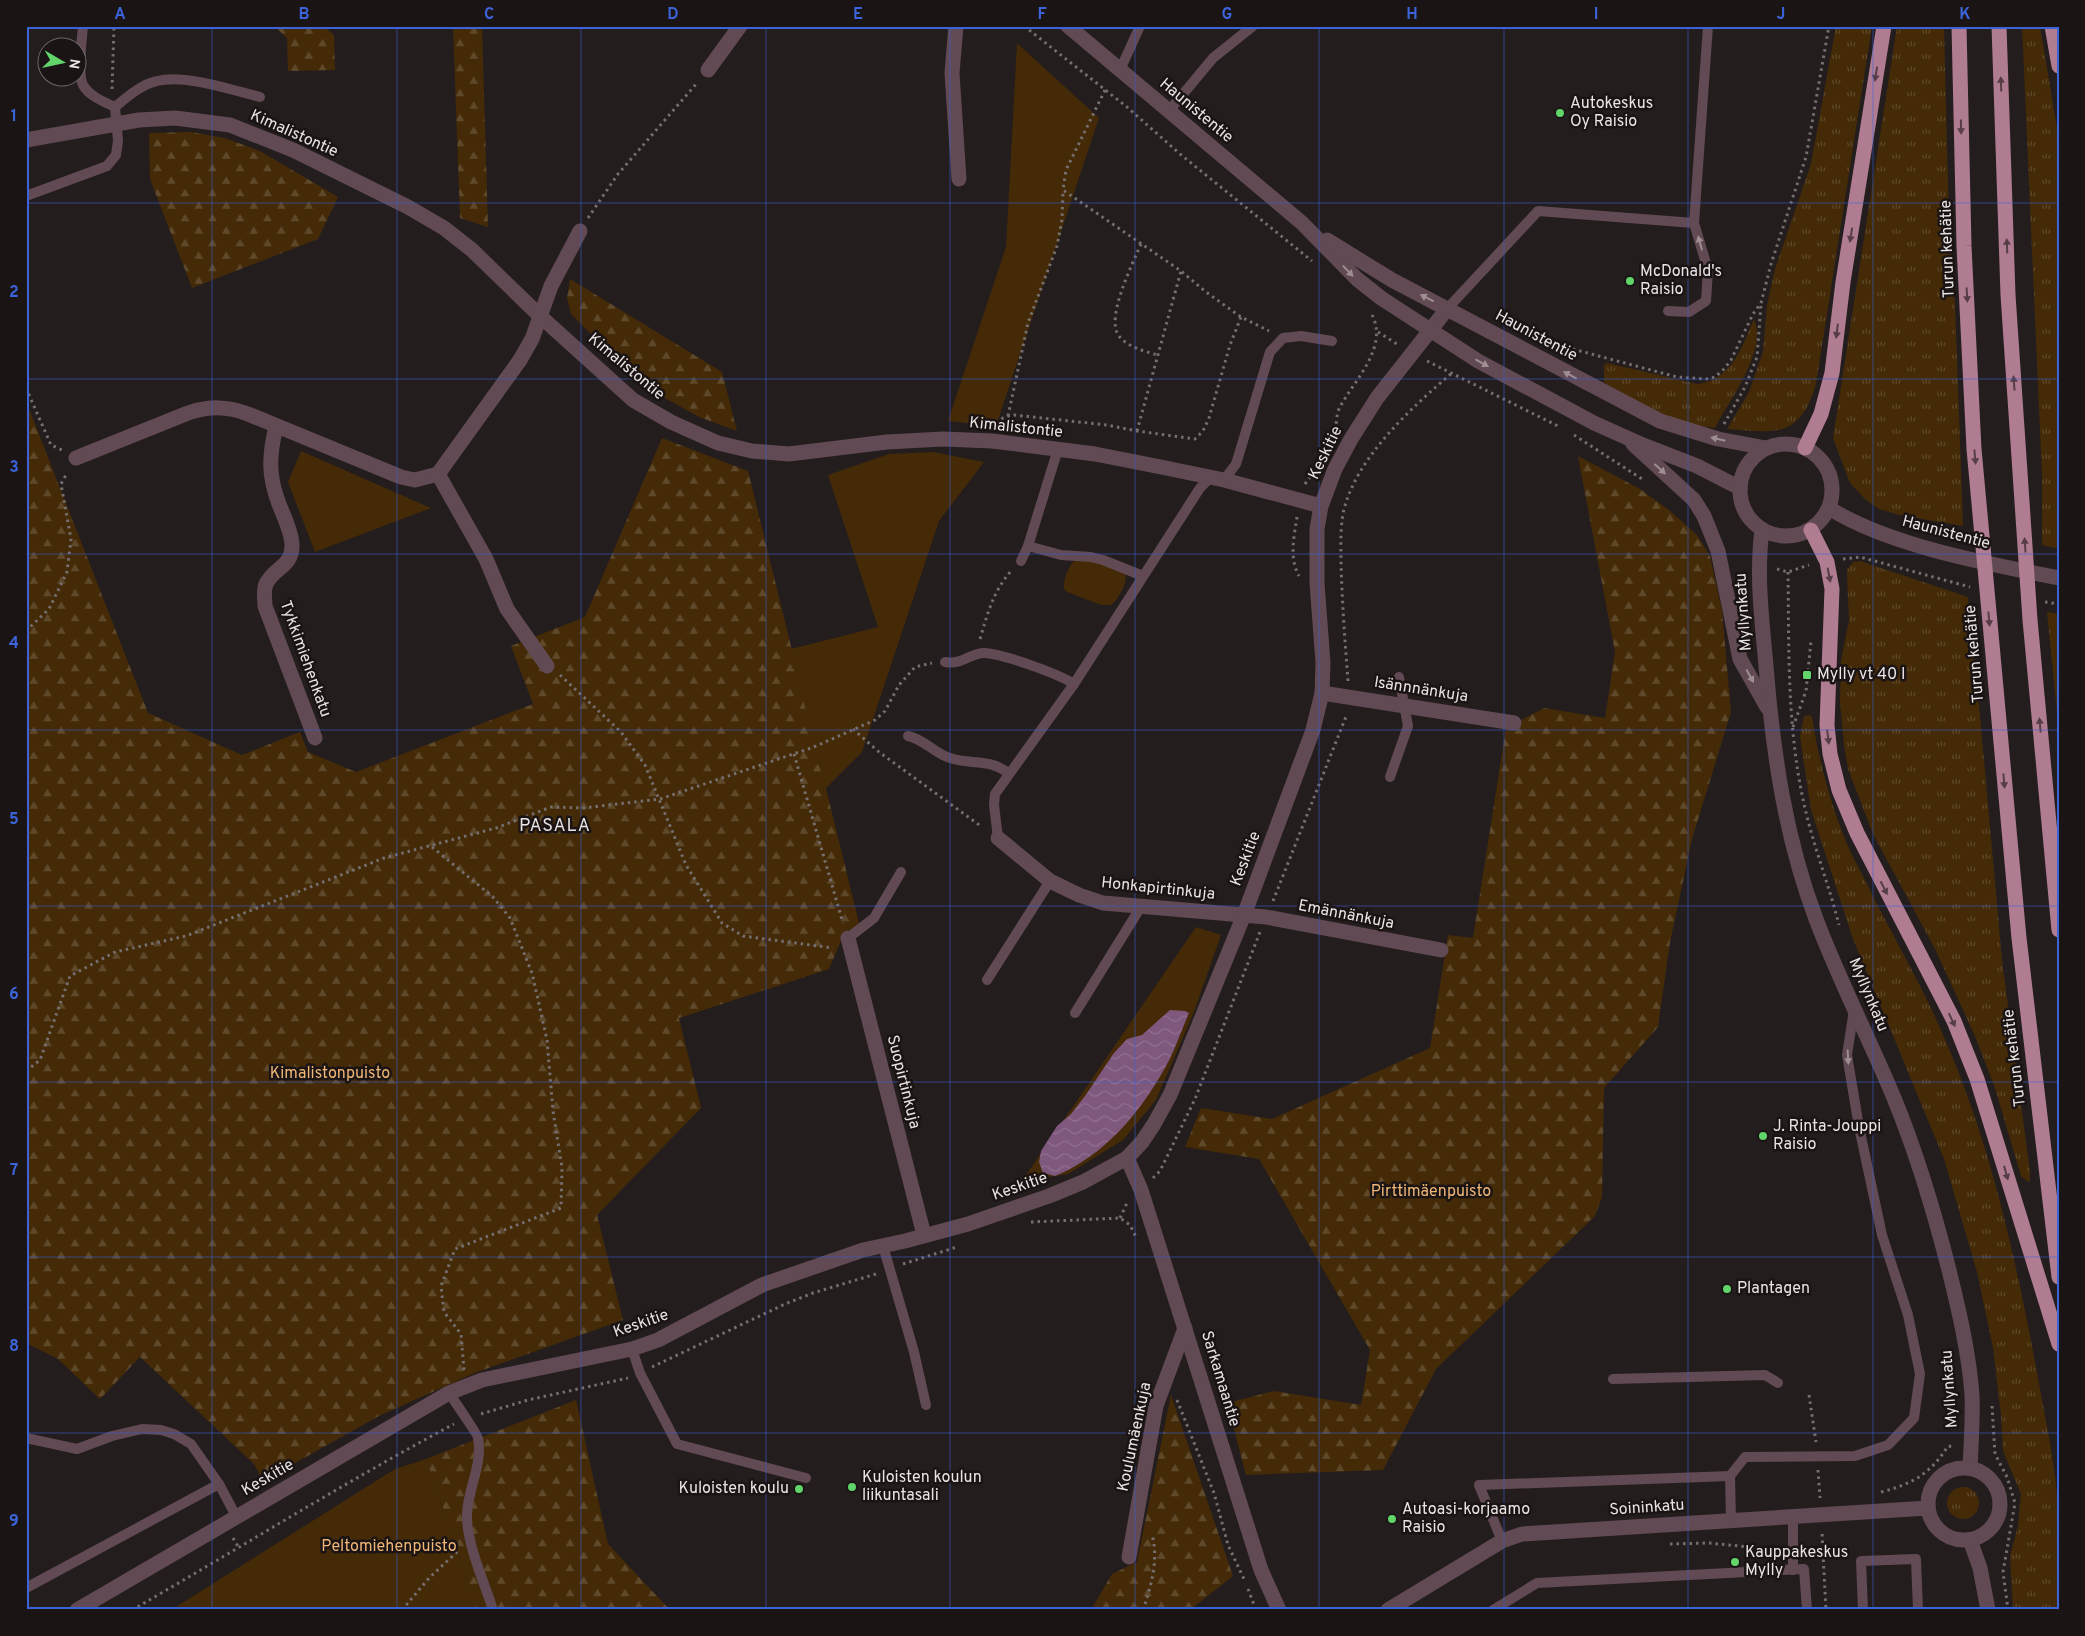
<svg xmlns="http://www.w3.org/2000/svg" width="2085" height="1636" font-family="Overpass,sans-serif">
<defs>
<pattern id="grass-tufts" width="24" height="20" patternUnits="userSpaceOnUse" patternTransform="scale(1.25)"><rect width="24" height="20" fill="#442a07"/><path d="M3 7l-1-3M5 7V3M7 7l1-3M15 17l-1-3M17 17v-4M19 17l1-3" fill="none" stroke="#5f492b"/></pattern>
<pattern id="forest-firs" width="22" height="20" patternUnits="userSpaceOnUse" patternTransform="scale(1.25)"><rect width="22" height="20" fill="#442a07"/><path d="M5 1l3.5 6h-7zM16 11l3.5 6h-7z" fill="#5f492b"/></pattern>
<pattern id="water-waves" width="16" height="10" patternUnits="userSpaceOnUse" patternTransform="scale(1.25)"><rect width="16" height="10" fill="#7f587e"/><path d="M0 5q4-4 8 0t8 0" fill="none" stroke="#917090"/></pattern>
</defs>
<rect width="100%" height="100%" fill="#241d1d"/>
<g fill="url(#grass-tufts)">
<path d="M1836 26H1872L1816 384C1800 438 1777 433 1727 429L1749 392 1763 352 1767 305 1775 269 1811 164Z"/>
<polygon points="1897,26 1944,26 1949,225 1955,305 1963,526 1899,515 1879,509 1866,500 1850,483 1833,438"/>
<polygon points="2022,26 2040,26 2059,140 2059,549 2042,545 2042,476"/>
<path d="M1754 319C1768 350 1729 401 1715 428L1691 425 1662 415 1607 387 1604 381V365L1607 363 1697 384C1732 380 1742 347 1754 319Z"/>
<polygon points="1860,561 1968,597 1978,694 2002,960 2030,1172 2030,1181 2028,1182 2021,1176 1995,1088 1975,1036 1935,949 1873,834 1848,769 1844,745 1840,702 1841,661 1849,620 1847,576 1847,570 1853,562"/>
<polygon points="2047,612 2059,614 2059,733"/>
<path d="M1809 715 1812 717C1819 761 1830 803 1847 844 1853 858 1861 872 1868 886 1893 937 1922 985 1944 1037 1990 1142 2015 1255 2036 1367 2045 1418 2057 1469 2059 1520 2060 1550 2059 1580 2059 1610H2013L2010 1556 2018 1526 2021 1494 2003 1451 2001 1415 1993 1348 1977 1272 1944 1159 1853 939 1811 810 1800 736 1804 716Z"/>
<circle cx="1963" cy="1503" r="16"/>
</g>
<g fill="url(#forest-firs)">
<polygon points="274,26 323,26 334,35 335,70 288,71 287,38"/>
<polygon points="453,26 482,26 488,227 460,218"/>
<polygon points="191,132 225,138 260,151 338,197 318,239 192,288 150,179 149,133"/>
<polygon points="570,279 722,372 737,431 699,417 654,392 608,351 571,314 567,298"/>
<polygon points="26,401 148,713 242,755 300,732 308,752 356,772 533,704 511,646 585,617 662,438 748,471 860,927 845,931 829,969 679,1018 701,1108 597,1215 623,1320 477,1372 379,1416 263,1481 254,1464 140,1357 100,1399 58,1359 26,1343"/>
<polygon points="1578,456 1640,489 1669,510 1697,535 1710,556 1722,611 1731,712 1692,839 1670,942 1658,1027 1604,1088 1602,1197 1595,1216 1436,1369 1383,1470 1246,1475 1227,1403 1274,1391 1361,1405 1370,1350 1259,1159 1185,1147 1201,1108 1272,1119 1430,1048 1448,935 1473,938 1506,728 1544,708 1605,718 1615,652"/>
<polygon points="1171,1395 1233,1576 1190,1610 1091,1610 1112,1574 1137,1562"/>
<polygon points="576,1400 608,1544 670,1610 477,1610 426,1459"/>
</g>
<g fill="#442a07">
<polygon points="1017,43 1099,118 996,426 948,421 1006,247"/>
<polygon points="301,451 431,508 315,552 288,482"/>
<polygon points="933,452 984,462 939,521 862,752 825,789 791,649 878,627 828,475 889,454"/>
<path d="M1074 561H1095L1125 573C1128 582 1119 599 1111 605H1101L1067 592 1064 589C1063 579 1068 568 1074 561Z"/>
<polygon points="1196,927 1221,935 1194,1012 1156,1100 1123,1140 1068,1174 1022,1181"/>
<polygon points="426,1459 477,1610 171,1610 395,1469"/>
</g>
<path fill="url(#water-waves)" d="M1170 1010 1185 1011 1189 1013C1181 1031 1175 1050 1166 1066 1141 1112 1104 1156 1055 1176L1043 1173 1039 1162 1041 1151 1057 1126 1071 1114 1085 1096 1114 1053 1127 1039 1142 1035Z"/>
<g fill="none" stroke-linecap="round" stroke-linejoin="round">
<g stroke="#756f6f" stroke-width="3" stroke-dasharray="2.5 4" stroke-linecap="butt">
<polyline points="1024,26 1127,107 1180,154 1312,261"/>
<polyline points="112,89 114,26"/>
<polyline points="1105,90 1066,170 1063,190 1181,271 1206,292 1241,317 1269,331"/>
<polyline points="588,218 618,174 697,83"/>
<path d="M1141 244C1133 263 1105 318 1119 336 1127 347 1145 351 1157 355"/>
<polyline points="1378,332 1397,344"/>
<polyline points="1554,344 1677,377 1706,379 1715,377 1724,369 1731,360 1753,314 1761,303 1771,264 1806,157 1829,26"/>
<polyline points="1427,361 1560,427"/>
<polyline points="26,388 51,445 62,450"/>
<polyline points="1008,416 1028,323 1057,246 1062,220 1063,191"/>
<polyline points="997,424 1003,418 1014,415 1107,425 1137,431 1195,439 1203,431 1209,418 1230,345 1241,317"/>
<polyline points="1724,424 1745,387 1757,357 1761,304"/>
<path d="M1335 430C1337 423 1336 414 1340 407 1355 379 1390 346 1371 313"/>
<polyline points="1137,431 1181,271"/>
<polyline points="1574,435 1642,479"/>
<polyline points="1305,484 1313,473"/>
<path d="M1297 517C1294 537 1289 558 1299 576"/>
<polyline points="1843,559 1860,557 1970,587"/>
<polyline points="1777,569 1788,572 1809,565"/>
<path d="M1788 572C1789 650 1787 728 1804 804 1813 845 1829 885 1839 925"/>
<polyline points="2045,602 2059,604"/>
<polyline points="26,631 49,609 67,572 71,539 61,484 67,473"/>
<path d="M980 639C988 612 993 592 1011 571"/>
<polyline points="560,675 621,732 645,765 686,865 722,923 743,936 833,948"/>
<path d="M1348 681C1345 641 1342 602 1341 562 1341 545 1340 526 1344 509 1358 456 1411 408 1452 373"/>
<polyline points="1793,727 1806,691 1811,641"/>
<polyline points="853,729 879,752 982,827"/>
<polyline points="794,754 843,923"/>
<polyline points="432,847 493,897 510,918 532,973 547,1040 553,1111 562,1168 561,1208 455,1249 441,1286 444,1312 461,1334 464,1370"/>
<polyline points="1273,901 1347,714"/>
<polyline points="26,1071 40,1060 70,976 115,952 186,936 384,858 496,828 551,807 584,808 660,799 814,747 875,720 885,711 899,685 915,667 932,663"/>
<polyline points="1153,1178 1160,1171 1195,1099 1260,932"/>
<polyline points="1120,1218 1127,1203"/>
<polyline points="1031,1222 1120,1218 1130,1225 1136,1237"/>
<polyline points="903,1264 957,1247"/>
<polyline points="652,1367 785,1304 813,1293 876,1274"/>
<polyline points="1809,1395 1816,1442"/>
<polyline points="1177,1400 1214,1493 1228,1545 1244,1579"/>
<polyline points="1992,1406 1995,1454 2007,1477 2015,1503 2003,1572 2008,1610"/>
<polyline points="481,1414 528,1400 628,1378"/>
<polyline points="1818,1470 1820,1498"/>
<path d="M1881 1492C1913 1484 1931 1473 1948 1446L1955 1447"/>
<polyline points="233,1538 239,1548"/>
<polyline points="1670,1544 1709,1543 1779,1550"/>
<polyline points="1807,1552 1823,1553 1822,1532"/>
<polyline points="1823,1553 1826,1610"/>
<polyline points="1248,1589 1256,1610"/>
<path d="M132 1610C240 1548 345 1482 454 1424"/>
<polyline points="402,1610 429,1578 458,1551"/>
<path d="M1143 1610C1151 1587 1159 1559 1152 1535"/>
</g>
<g stroke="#614a53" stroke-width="10">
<polyline points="1120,70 1140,26"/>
<path d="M115 107C127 97 142 84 157 81 185 74 232 90 260 97"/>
<polyline points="1169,111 1213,58 1253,26"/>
<path d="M26 196 107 166 116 155 118 141 115 107C104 102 89 96 83 85 77 73 82 40 83 26"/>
<polyline points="1447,309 1538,211 1694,223 1708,26"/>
<polyline points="1668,311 1689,312 1706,301 1708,270 1694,223"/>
<polyline points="1224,480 1236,464 1270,352 1283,338 1301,336 1332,341"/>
<polyline points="1028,546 1058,449"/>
<polyline points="1021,561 1028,546 1061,555 1091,557 1103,560 1143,576"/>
<path d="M945 662C964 665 971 652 985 653 1003 654 1059 674 1074 684"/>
<path d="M908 736C924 739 935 754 950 758 971 765 991 758 1009 774"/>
<polyline points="1390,777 1408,726 1399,677"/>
<polyline points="998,838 994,805 995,794 1074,684 1200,488 1211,477"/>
<polyline points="848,938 874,918 901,872"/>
<polyline points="987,980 1050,881"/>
<polyline points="1075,1013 1142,905"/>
<polyline points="883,1246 914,1352 926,1405"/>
<polyline points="632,1349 640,1373 677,1444 806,1478"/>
<polyline points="1613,1379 1765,1375 1778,1383"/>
<path d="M449 1393C453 1399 478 1435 478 1438 483 1464 468 1488 467 1514 466 1543 484 1581 493 1610"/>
<polyline points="26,1438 77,1449 112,1436 142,1429 161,1430 174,1434 191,1444 219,1484 236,1516"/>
<polyline points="1793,1516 1793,1570"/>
<polyline points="1731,1520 1730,1476 1745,1457 1855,1456 1888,1445 1914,1418 1920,1374 1908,1315 1882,1235 1859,1127 1847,1055 1854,1010"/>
<polyline points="1502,1541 1479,1485 1730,1476"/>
<polyline points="26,1588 219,1484"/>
<polyline points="1493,1610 1537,1583 1804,1569 1807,1610"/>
<polyline points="1863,1610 1861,1561 1916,1559 1918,1610"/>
</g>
<g stroke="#614a53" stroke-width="15">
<polyline points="956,26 952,73 959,179"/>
<polyline points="708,70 740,26"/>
<polyline points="26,140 139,120 175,118 230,125 293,150 408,207 444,228 472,250 540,316 633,400 671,422 718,443 752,451 789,454 887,442 943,439 992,441 1095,454 1161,467 1224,480 1321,506"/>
<path d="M276 426C269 456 268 475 279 504 284 517 291 530 292 544 293 567 274 567 266 584 263 591 265 599 265 606L315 738"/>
<path d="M76 458 188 413C209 406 227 406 248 414L401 477 415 480 438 474 520 360 532 339 551 286 580 231"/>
<polyline points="438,474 486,559 507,609 547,666"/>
<polyline points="1322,693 1514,723"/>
<polyline points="998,838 1050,881 1079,895 1103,903 1266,917 1441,950"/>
<polyline points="848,938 924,1235"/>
<polyline points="1127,1158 1141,1190 1261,1570 1279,1610"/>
<polyline points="1970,1540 1980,1568 1988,1610"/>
<polyline points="1129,1557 1156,1406 1185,1328"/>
<polyline points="77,1610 449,1393 482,1380 632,1349 658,1340 762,1285 863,1250 905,1241 968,1224 1049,1196 1083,1182 1127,1158 1142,1142 1154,1124 1170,1095 1244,915 1313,730 1322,693 1323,663 1317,583 1317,529 1321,506 1335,469 1351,439 1377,398 1447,309"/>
</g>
<g stroke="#614a53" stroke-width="15">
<polyline points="1068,26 1302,223 1357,279 1381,298 1478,361 1594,423 1643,445 1697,466 1740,488"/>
<polyline points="1327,240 1392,280 1660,421 1718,439 1766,448"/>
<circle cx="1786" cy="490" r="46"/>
<polyline points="1633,444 1694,500 1704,516 1718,551 1740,659 1767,707"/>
<path d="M1829 508C1889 546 1989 564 2059 578"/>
<path d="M1762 530C1756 575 1762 620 1766 666 1773 752 1785 837 1816 919 1839 980 1869 1038 1894 1098 1917 1154 1934 1211 1949 1270 1959 1311 1969 1353 1972 1395 1973 1419 1971 1444 1970 1468"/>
<circle cx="1964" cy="1504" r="36"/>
<polyline points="1388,1610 1502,1541 1522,1534 1928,1508"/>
</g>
<g stroke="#b07c92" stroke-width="15">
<polyline points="1959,26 1964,246 1974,449 2019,938 2059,1277"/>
<polyline points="1999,26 2008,295 2030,620 2059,930"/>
<polyline points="2052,26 2059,66"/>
<polyline points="1805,448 1821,414 1832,373 1843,282 1884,26"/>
<polyline points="1811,530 1827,562 1832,589 1827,725 1830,754 1839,790 1857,833 1954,1021 1977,1079 2059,1344"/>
</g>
</g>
<defs><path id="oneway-solid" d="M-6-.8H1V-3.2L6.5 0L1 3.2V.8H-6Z" transform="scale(1.25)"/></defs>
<g fill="#573e46">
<use href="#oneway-solid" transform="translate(1876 74) rotate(99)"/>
<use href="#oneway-solid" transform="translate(2001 84) rotate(-92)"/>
<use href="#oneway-solid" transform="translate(1961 127) rotate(89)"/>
<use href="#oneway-solid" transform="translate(1851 235) rotate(99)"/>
<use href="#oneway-solid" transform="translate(2007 246) rotate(-92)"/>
<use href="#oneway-solid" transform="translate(1967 295) rotate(87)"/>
<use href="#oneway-solid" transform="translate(1837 331) rotate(97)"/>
<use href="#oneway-solid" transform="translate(2014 383) rotate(-94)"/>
<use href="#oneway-solid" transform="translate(1975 457) rotate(85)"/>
<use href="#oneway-solid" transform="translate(2025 545) rotate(-94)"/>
<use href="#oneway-solid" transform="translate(1829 575) rotate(79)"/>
<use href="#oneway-solid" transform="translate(1989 619) rotate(85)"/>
<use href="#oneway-solid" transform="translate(2040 725) rotate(-95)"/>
<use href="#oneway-solid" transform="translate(1828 737) rotate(83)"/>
<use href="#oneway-solid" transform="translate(2004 781) rotate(85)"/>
<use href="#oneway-solid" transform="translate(1884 888) rotate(63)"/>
<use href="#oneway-solid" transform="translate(1952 1020) rotate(65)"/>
<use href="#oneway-solid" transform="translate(2006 1173) rotate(75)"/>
</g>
<g fill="#9f8f94">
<use href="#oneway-solid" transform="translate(1700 243) rotate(-106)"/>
<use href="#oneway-solid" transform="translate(1348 271) rotate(46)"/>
<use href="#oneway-solid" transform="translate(1427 298) rotate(-153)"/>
<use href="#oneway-solid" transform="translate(1482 363) rotate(29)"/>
<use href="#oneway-solid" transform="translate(1570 375) rotate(-152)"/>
<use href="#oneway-solid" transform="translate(1718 439) rotate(-167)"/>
<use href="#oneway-solid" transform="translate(1660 469) rotate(42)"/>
<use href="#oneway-solid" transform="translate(1750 676) rotate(61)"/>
<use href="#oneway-solid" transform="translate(1848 1057) rotate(87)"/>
</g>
<path fill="none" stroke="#3c64da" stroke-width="1" stroke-opacity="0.55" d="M212 26V1610M397 26V1610M581 26V1610M766 26V1610M950 26V1610M1135 26V1610M1319 26V1610M1504 26V1610M1688 26V1610M1873 26V1610M26 203H2059M26 379H2059M26 554H2059M26 730H2059M26 906H2059M26 1082H2059M26 1257H2059M26 1433H2059"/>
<g fill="#61d46a" stroke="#1b1414" stroke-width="2">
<circle cx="1560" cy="113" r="5"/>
<circle cx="1630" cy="281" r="5"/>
<rect x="1802" y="670" width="10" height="10" rx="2.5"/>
<circle cx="1763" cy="1136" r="5"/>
<circle cx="1727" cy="1289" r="5"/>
<circle cx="852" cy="1487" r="5"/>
<circle cx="799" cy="1489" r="5"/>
<circle cx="1392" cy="1519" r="5"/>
<circle cx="1735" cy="1562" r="5"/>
</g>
<g text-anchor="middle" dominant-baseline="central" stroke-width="5" stroke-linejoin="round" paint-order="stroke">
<g font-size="16" fill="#eae4e4" stroke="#1b1414" text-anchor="start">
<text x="1570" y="104">Autokeskus<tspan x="1570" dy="18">Oy Raisio</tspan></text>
<text x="1640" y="272">McDonald's<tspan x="1640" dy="18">Raisio</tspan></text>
<text x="1817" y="675">Mylly vt 40 I</text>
<text x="1773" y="1127">J. Rinta-Jouppi<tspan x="1773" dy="18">Raisio</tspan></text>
<text x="1737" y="1289">Plantagen</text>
<text x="862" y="1478">Kuloisten koulun<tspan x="862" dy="18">liikuntasali</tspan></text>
<text x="789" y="1489" text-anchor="end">Kuloisten koulu</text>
<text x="1402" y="1510">Autoasi-korjaamo<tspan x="1402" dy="18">Raisio</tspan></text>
<text x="1745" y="1553">Kauppakeskus<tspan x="1745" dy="18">Mylly</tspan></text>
</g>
<g font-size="16" fill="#eae4e4" stroke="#1b1414">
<text transform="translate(1196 111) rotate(40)">Haunistentie</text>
<text transform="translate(294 134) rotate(24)">Kimalistontie</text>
<text transform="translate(1948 249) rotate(-92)">Turun kehätie</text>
<text transform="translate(1536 336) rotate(28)">Haunistentie</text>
<text transform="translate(626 367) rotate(40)">Kimalistontie</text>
<text transform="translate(1016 428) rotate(6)">Kimalistontie</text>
<text transform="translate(1326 453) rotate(-64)">Keskitie</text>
<text transform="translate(1946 533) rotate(15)">Haunistentie</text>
<text transform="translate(1744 612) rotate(-94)">Myllynkatu</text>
<text transform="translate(1975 654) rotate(-95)">Turun kehätie</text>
<text transform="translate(305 659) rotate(70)">Tykkimiehenkatu</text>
<text transform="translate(1421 690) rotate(9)">Isännnänkuja</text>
<text transform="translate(1246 859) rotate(-69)">Keskitie</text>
<text transform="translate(1158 889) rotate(6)">Honkapirtinkuja</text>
<text transform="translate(1346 915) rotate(11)">Emännänkuja</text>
<text transform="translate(1868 995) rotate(67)">Myllynkatu</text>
<text transform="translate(2015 1058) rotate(-97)">Turun kehätie</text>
<text transform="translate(903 1082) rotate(76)">Suopirtinkuja</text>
<text transform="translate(1020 1187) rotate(-19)">Keskitie</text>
<text transform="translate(641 1324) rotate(-19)">Keskitie</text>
<text transform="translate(1220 1379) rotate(73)">Sarkamaantie</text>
<text transform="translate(1950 1389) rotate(-94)">Myllynkatu</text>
<text transform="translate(1135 1437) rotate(-78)">Koulumäenkuja</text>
<text transform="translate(268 1478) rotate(-30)">Keskitie</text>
<text transform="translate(1647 1508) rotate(-4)">Soininkatu</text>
</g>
<g font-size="16" fill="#f0b676" stroke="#1b1414">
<text x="330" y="1074">Kimalistonpuisto</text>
<text x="1431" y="1192">Pirttimäenpuisto</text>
<text x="389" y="1547">Peltomiehenpuisto</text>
</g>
<g font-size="18" letter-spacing="1" fill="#eae4e4" stroke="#1b1414">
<text x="555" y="826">PASALA</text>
</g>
</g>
<rect width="2085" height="1636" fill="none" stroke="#1b1414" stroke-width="55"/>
<g transform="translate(62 62) rotate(99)"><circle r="24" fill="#1b1414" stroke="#6e6767"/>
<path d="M0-4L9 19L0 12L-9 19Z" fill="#61d46a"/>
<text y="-8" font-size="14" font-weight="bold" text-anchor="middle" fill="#eae4e4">N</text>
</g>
<rect x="28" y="28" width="2030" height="1580" fill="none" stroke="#3c64da" stroke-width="2"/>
<g font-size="16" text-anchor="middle" font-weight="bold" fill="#3c64da">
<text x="120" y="19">A</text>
<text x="304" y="19">B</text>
<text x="489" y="19">C</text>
<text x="673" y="19">D</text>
<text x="858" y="19">E</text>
<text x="1042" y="19">F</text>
<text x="1227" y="19">G</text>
<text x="1412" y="19">H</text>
<text x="1596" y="19">I</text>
<text x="1781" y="19">J</text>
<text x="1965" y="19">K</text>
<text x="14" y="121">1</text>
<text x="14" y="297">2</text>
<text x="14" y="472">3</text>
<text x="14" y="648">4</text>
<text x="14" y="824">5</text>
<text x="14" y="999">6</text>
<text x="14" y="1175">7</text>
<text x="14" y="1351">8</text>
<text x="14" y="1526">9</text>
</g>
</svg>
